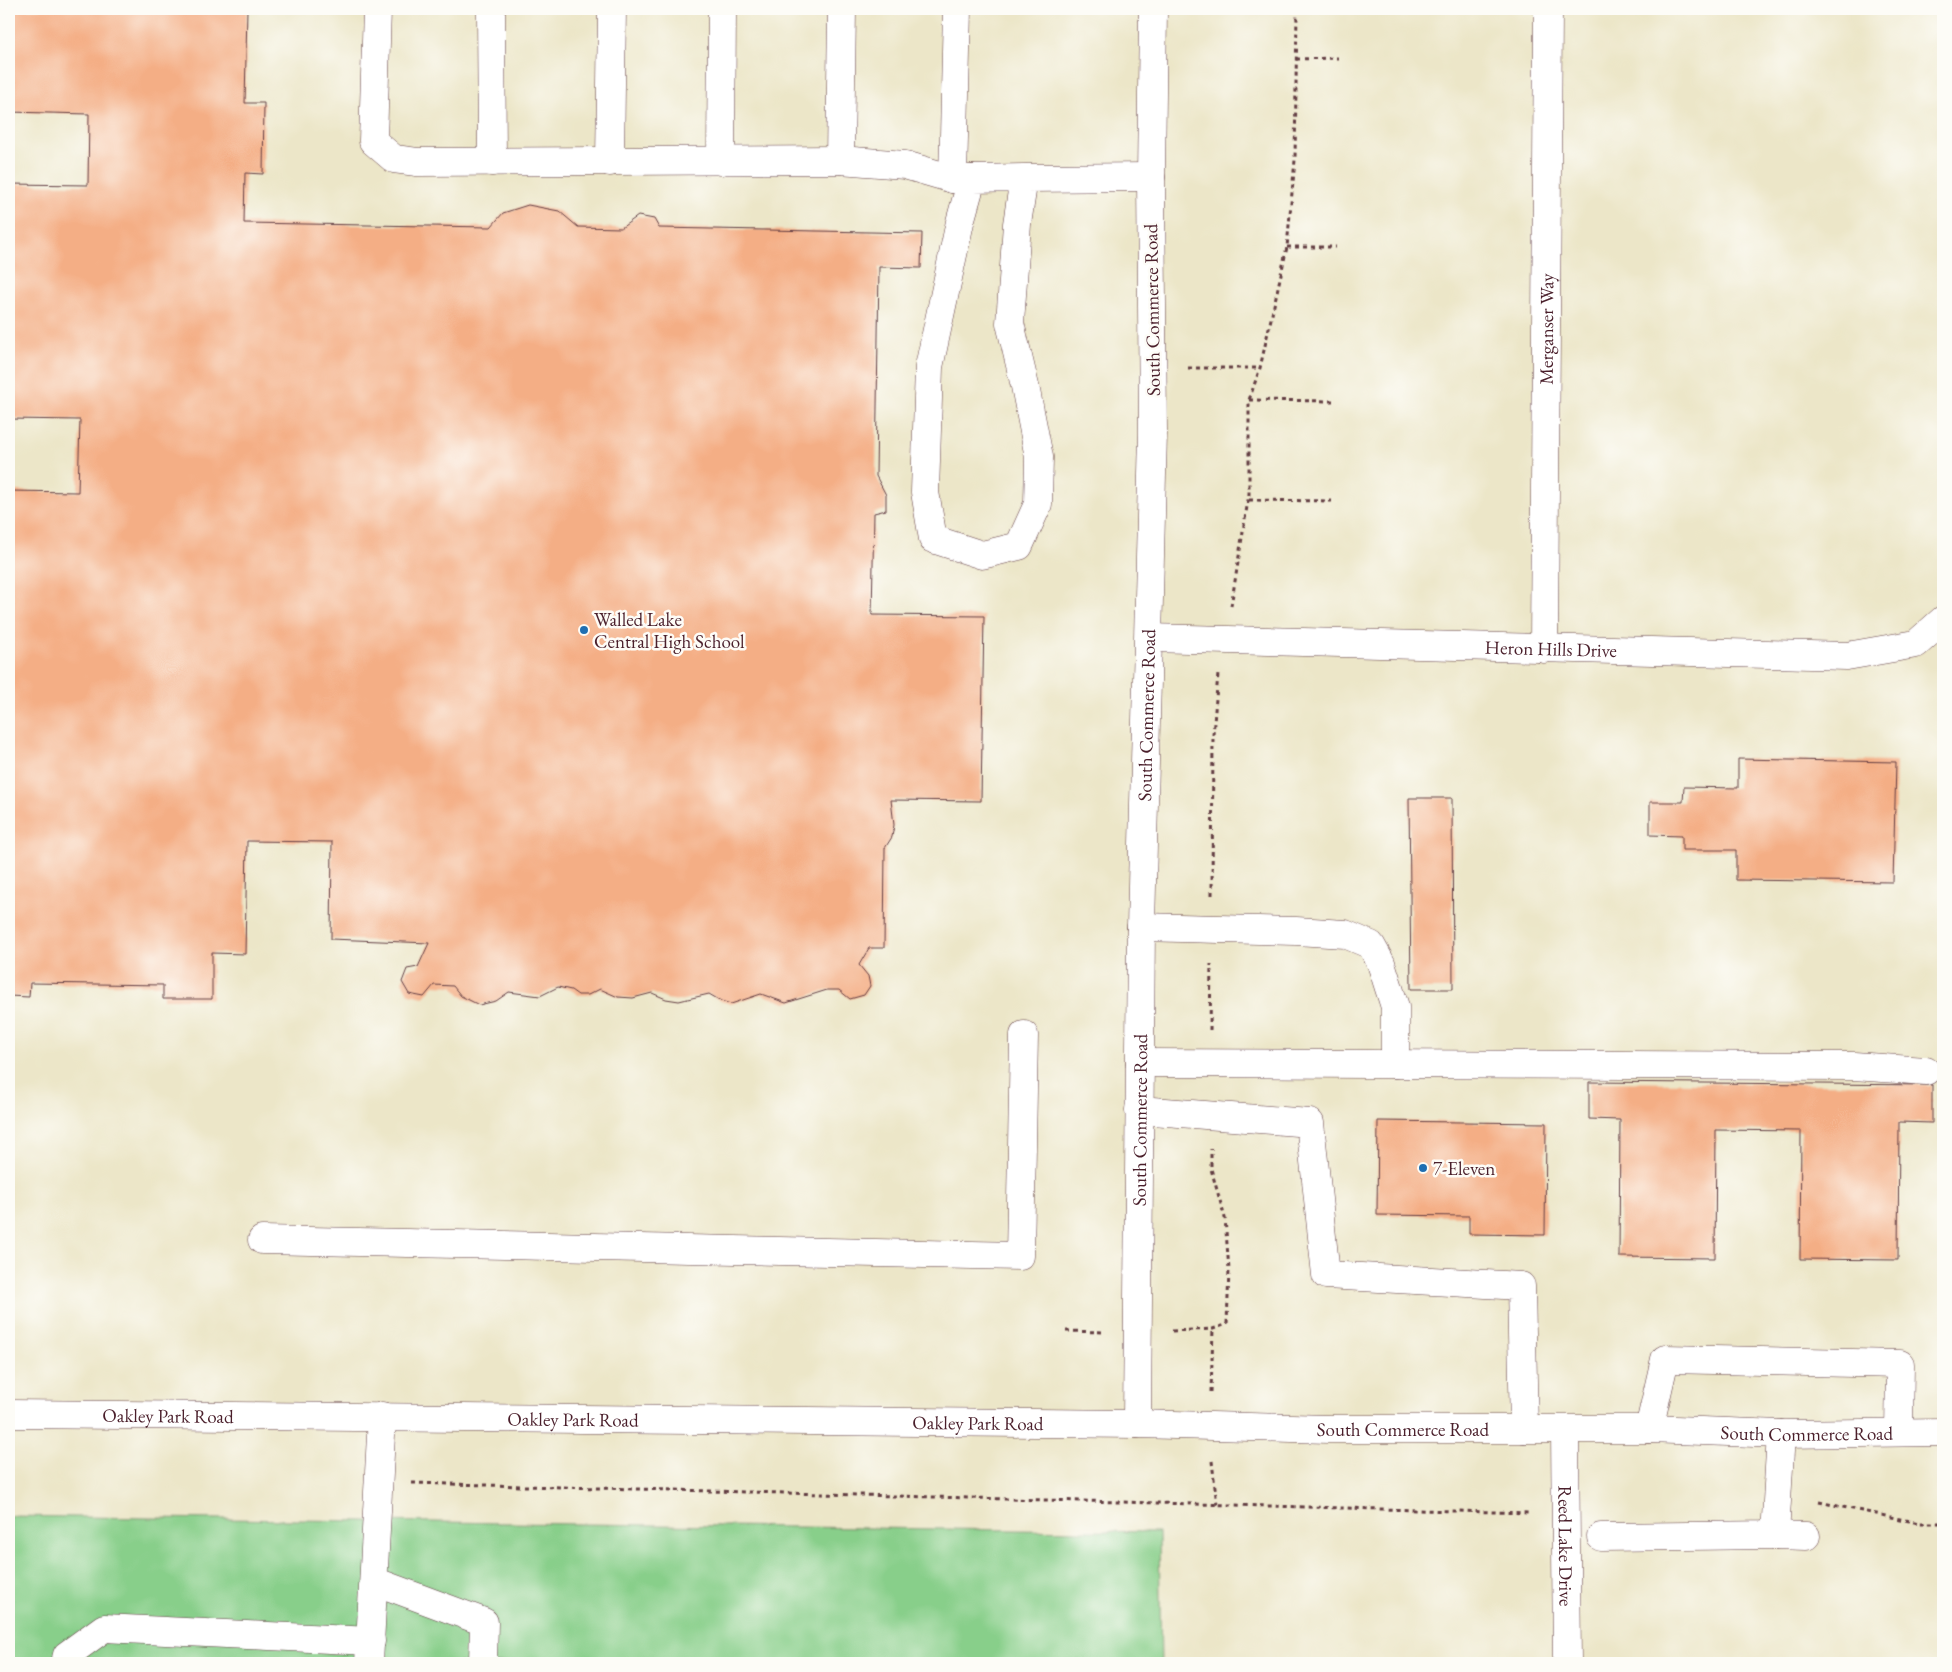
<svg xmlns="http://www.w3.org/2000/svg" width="1952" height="1672" font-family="'EB Garamond',serif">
<rect width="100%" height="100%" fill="#fdfcf7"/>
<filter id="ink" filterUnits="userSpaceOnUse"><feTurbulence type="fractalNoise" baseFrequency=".02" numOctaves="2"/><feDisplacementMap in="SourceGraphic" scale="10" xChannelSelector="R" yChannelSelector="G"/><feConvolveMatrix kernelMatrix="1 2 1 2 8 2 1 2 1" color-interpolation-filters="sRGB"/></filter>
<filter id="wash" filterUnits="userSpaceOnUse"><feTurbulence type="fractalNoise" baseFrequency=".0096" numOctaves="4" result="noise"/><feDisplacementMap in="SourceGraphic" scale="20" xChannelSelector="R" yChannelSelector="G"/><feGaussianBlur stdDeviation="1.12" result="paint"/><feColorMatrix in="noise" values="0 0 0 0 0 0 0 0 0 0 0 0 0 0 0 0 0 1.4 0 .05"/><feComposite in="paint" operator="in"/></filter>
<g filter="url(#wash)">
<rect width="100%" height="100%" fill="#ece6c8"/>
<polygon fill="#88cf8a" stroke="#69775a" points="9,1516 1159,1532 1161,1663 9,1663"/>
<g id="blocks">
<g fill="#f4ae85">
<polygon points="9,9 247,9 245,103 264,103 263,174 245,173 244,223 491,227 503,213 528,205 559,211 578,227 621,228 638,216 654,219 659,228 922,233 921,268 879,267 876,476 886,495 886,510 874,513 872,615 984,616 981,801 891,800 894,825 892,837 885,848 884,948 869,948 859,965 868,976 870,986 864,995 850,999 839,990 827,990 786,1003 761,994 731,1004 721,1001 709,994 679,1001 666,999 652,993 633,998 618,997 600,989 588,995 578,995 571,990 558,987 540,996 509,992 496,1001 479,1005 461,996 453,986 434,985 424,997 409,994 402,982 407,969 418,967 429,943 331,939 332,842 247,841 245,954 212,953 212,999 163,999 163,985 30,983 29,997 9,996 9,491 78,492 80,420 9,419 9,184 88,185 89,114 9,112"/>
<polygon points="1738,759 1896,762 1893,882 1736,880 1736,850 1682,850 1682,836 1650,835 1650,802 1683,802 1684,787 1738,788"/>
<polygon points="1409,798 1452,798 1453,989 1411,989"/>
<polygon points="1589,1082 1932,1085 1932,1123 1899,1122 1898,1260 1800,1259 1801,1131 1716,1130 1715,1258 1619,1257 1620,1120 1589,1119"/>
<polygon points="1378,1121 1546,1123 1545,1235 1469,1234 1469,1216 1377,1215"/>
</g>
</g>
</g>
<g filter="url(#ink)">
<use href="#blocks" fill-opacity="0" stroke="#623d43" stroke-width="1"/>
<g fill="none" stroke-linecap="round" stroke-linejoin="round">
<defs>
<g id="minor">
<polyline points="377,9 373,141 394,159 417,162 840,160 905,165 953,179 972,179"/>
<polyline points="491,9 492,162"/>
<polyline points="840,160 842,9"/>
<polyline points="721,161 722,9"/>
<polyline points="610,162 612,9"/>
<polyline points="1024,178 972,179 960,222 929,367 925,492 933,539 982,555 1019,546 1038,504 1039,457 1025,386 1010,323 1017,224 1024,178 1151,177"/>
<polyline points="953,179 957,9"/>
<path id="s1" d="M1149 638 1847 656 1916 644 1943 620"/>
<path id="s2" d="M1544 649 1548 9"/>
<polyline points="1141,927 1296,931 1345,934 1371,945 1381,963 1395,1007 1395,1064"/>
<polyline points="1140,1063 1854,1066 1926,1071"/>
<polyline points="1139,1110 1310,1123 1326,1275 1521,1286 1524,1429"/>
<polyline points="262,1240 1020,1256 1024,1035"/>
<path id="s3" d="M9 1414 1137 1424 1329 1429H1649L1781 1434 1943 1432"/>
<path id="s4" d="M1137 1424 1141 927 1153 433 1151 177 1153 9"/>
<polyline points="1649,1429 1665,1359 1900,1364 1899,1432"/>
<path id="s5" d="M1565 1430 1567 1663"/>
<polyline points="1775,1535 1806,1536"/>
<polyline points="1601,1537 1775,1535 1781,1434"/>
<polyline points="374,1581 484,1622 483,1663"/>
<polyline points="65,1663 67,1655 104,1628 371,1641"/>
<polyline points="369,1663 382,1416"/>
</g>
</defs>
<use href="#minor" stroke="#623d43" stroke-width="29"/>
<g stroke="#623d43" stroke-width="3" stroke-dasharray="4 4" stroke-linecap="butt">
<polyline points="1296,59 1338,58"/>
<polyline points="1287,247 1336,247"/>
<polyline points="1188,368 1260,368"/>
<polyline points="1249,400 1333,401"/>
<polyline points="1249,500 1332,501"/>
<polyline points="1231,606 1249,494 1249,400 1260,368 1287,247 1295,160 1297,9"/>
<polyline points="1212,895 1213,735 1218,674"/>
<polyline points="1210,1030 1211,964"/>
<polyline points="1066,1331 1103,1332"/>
<polyline points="1172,1331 1213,1329 1227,1324 1229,1270 1225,1218 1211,1169 1211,1149"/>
<polyline points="1211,1392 1213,1329"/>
<polyline points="1212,1461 1217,1505"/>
<polyline points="412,1483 1530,1513"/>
<polyline points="1819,1502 1919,1523 1943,1523"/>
</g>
<use href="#minor" stroke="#fff" stroke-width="28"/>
</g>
</g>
<g fill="#1f6fb2" stroke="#fdfcf7" stroke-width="2">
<circle cx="584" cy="630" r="5"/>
<circle cx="1423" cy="1168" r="5"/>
</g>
<g text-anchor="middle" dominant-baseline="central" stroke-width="5" stroke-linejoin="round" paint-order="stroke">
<g font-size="19" fill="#4a1f2b" stroke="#fdfcf7">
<text transform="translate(1152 310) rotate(-91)">South Commerce Road</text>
<text stroke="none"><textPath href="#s2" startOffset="320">Merganser Way</textPath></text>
<text stroke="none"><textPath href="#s1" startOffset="402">Heron Hills Drive</textPath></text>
<text stroke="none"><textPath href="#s4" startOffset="709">South Commerce Road</textPath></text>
<text stroke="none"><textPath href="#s4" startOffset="304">South Commerce Road</textPath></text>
<text stroke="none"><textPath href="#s3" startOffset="159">Oakley Park Road</textPath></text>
<text stroke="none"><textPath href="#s3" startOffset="564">Oakley Park Road</textPath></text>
<text stroke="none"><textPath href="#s3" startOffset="969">Oakley Park Road</textPath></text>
<text stroke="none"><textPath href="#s3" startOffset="1394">South Commerce Road</textPath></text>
<text stroke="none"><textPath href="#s3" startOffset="1798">South Commerce Road</textPath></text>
<text stroke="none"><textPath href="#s5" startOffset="116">Reed Lake Drive</textPath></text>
</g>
<g font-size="19" fill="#4a1f2b" stroke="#fdfcf7" text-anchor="start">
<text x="594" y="619">Walled Lake<tspan x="594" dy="22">Central High School</tspan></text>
<text x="1433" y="1168">7-Eleven</text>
</g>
</g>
<rect width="1952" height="1672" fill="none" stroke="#fdfcf7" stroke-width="30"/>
</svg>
